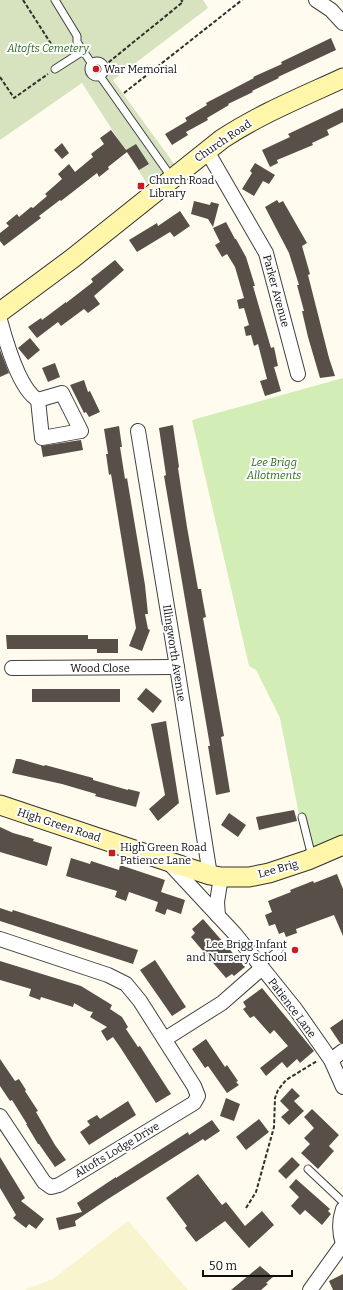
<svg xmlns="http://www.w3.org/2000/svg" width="343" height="1290" font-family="Bitter,serif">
<rect width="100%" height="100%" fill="#fffcef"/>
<polygon fill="#f8f4cd" points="128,1221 188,1290 24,1290 53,1279"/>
<polygon fill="#d2edb5" points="343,378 343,845 308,860 280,718 256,670 249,666 192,420"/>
<polygon fill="#d7e3be" points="0,0 203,0 208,8 113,80 180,172 153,193 82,83 0,140"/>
<g fill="#584f49">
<polygon points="331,38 336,50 278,77 279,78 252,91 253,92 228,104 229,105 207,118 208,120 186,132 188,135 172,145 165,134 187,121 185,118 207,105 206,103 254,78 253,77 282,64 281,62"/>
<polygon points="343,108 343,122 327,130 329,135 312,143 313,145 277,160 278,163 270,167 262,150 290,137 288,134"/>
<polygon points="111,130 126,150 136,144 149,164 139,170 127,152 108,167 109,169 99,177 97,173 61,201 60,200 39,216 41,218 4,246 0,241 0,233 9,226 6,223 17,214 19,217 31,207 33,208 47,196 45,194 62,179 58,174 69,164 75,172 93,157 91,154 104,144 100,138"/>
<polygon points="62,143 69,153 62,159 54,150"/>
<polygon points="255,163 275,175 269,184 263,181 254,196 242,189 252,173 250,171"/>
<polygon points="277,200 279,203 283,201 307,243 302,246 310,274 308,275 329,358 335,376 320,378 308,337 302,311 304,311 297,285 299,285 289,253 265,207"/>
<polygon points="194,201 210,205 211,202 219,204 213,227 208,219 191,214"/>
<polygon points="180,211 190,226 174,237 170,232 137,252 129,240 157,223 158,226"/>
<polygon points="226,222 235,239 236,239 246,257 255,286 253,286 271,348 274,347 278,366 274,367 281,391 265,396 260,381 267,379 258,344 254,346 251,335 246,336 244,327 249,325 244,308 239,309 237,300 244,298 235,267 227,254 222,257 215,245 220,242 213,228"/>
<polygon points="115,260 124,270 94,296 100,304 88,313 84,309 61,326 58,322 37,338 28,327 41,318 42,320 66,302 66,303 93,282 91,279"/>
<polygon points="30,338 40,350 28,360 18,348"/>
<polygon points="0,350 9,373 0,377"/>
<polygon points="55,363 60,377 48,382 42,368"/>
<polygon points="84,380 88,392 90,391 100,412 89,417 86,412 84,413 70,385"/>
<polygon points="173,425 179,467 178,468 187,527 198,589 201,589 203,601 206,617 203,618 224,736 221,737 230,792 216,795 208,746 210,746 164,476 166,475 159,428"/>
<polygon points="119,426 122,447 120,447 125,479 127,478 145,585 148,614 145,614 148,629 150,630 142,651 129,646 136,628 111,474 109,475 106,454 108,454 104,429"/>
<polygon points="81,440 83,450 43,457 41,446"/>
<polygon points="6,635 88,635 88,639 118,639 118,653 97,653 97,649 7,649"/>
<polygon points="146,688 162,701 153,713 137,699"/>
<rect x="32" y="689" width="88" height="13"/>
<polygon points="166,721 179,803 158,821 149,809 165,795 151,724"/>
<polygon points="16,759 20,759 44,766 45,765 93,778 93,780 128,790 128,789 140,792 136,807 95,796 96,794 62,784 12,773"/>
<polygon points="294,810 297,821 259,830 256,817"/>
<polygon points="229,813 246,825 238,837 221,825"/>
<polygon points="0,827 13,833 34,839 33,841 52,847 47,866 0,852"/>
<polygon points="71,858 90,864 91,861 119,870 120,865 165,880 161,892 185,900 181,914 167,909 165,915 155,911 158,902 129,892 126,901 115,897 117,891 66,876"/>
<polygon points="337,874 343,889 343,936 334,915 296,929 297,933 286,937 284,932 279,934 275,924 269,926 265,915 272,912 268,901 291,892 290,890 313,881 314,883"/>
<polygon points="0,908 12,912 13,910 138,950 133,964 0,921"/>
<polygon points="203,919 245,967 234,976 232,974 226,978 191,937 195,933 192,929"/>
<polygon points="155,960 186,1007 172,1016 140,970"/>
<polygon points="0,961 81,986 112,1005 110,1009 122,1017 128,1027 126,1029 138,1047 140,1046 171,1094 156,1103 120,1047 113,1037 107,1041 101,1031 107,1027 90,1017 93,1012 88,1011 74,1003 73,1007 41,997 40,1000 29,996 31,989 0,980"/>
<polygon points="262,988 314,1051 300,1063 297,1059 287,1068 282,1062 266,1076 260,1068 288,1046 274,1030 270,1034 254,1016 250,1018 243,1009 246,1007 243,1002"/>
<polygon points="343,1019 343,1043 340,1043 330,1028"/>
<polygon points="206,1039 225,1067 227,1065 238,1081 236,1082 239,1085 227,1093 208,1066 205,1068 192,1049"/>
<polygon points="0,1059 15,1081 19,1079 26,1090 25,1091 38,1111 36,1112 55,1145 66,1160 55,1167 39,1144 38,1144 26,1124 27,1124 12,1100 10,1101 0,1086"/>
<polygon points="292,1088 300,1096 294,1101 304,1111 289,1125 281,1117 289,1110 280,1101"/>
<polygon points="226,1098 240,1104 234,1121 220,1116"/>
<polygon points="128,1101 136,1115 89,1145 80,1132 90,1125 87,1121 97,1115 100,1119"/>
<polygon points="312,1109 339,1135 329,1146 334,1151 318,1169 301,1153 310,1144 304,1138 314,1128 304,1117"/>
<polygon points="259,1119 269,1132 246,1150 236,1137"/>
<polygon points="212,1120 220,1131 205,1141 203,1139 108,1199 75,1221 76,1226 59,1230 56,1218 82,1212 77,1203 116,1177 116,1178 188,1132 189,1135"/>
<polygon points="0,1157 25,1198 21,1201 44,1219 36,1229 29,1224 26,1228 13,1218 16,1215 0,1188"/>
<polygon points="292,1157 300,1165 286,1179 278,1171"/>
<polygon points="198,1174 222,1205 226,1202 245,1226 262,1211 274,1225 249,1248 225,1221 196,1242 185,1228 187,1226 166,1198"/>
<polygon points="296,1179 330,1209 328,1211 331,1214 322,1225 305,1210 300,1215 291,1206 299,1197 289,1187"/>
<polygon points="260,1266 273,1277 266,1283 268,1284 261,1290 231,1290"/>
<polygon points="343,1274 343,1290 333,1290 329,1281"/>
</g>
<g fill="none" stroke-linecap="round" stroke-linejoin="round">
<defs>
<g id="lane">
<polyline points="55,0 77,36 77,42 92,64"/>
<circle cx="97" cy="69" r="8"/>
<polyline points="55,69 83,51"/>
<polyline points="100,76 172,178"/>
<polyline points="302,817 312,857"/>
<polyline points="260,965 279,950"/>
<polyline points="308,1169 343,1202"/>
</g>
<g id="street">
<polyline points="316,0 331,10 343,23"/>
<polyline points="207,151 266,253 298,374"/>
<path d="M0 320C6 342 19 389 38 400L62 393 81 431 42 438 38 400"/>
<polyline points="138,431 177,667 210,875"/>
<polyline points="12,668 177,667"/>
<polyline points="168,862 235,934 296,1010 331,1060 343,1087"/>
<polyline points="218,916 217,902 221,877"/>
<polyline points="0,939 108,975 126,984 140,1001 194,1086 198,1096 194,1103 59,1185 51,1187 44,1182 0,1116"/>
<polyline points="165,1039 222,1003 262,968"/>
<polyline points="331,1060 343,1051"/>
<path d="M310 1290 343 1244C339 1232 339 1221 343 1209"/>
</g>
<g id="secondary">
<path d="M0 312 73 258 222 139C260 114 302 97 343 78"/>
<polyline points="0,805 167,861 210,875 221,877 249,877 269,873 308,860 343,845"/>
</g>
</defs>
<use href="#lane" stroke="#414141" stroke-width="9"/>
<use href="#street" stroke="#414141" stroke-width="16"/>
<use href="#secondary" stroke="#303030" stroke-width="21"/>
<g stroke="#303030" stroke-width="2" stroke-dasharray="4 2" stroke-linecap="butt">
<polyline points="23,0 55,50"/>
<polyline points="104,66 183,2 181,0"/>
<polyline points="0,77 14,98 48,74"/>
<polyline points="124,93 242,0"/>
<polyline points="246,1208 256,1192 274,1127 275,1098 278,1090 286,1080 317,1061"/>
</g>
<use href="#lane" stroke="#fff" stroke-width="7"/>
<use href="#street" stroke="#fff" stroke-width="14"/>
<use href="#secondary" stroke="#fff6aa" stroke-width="19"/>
</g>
<g fill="#ca1a22" stroke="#fff" stroke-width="1.5">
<circle cx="96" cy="69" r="4"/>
<rect x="137" y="182" width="8" height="8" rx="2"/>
<rect x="108" y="849" width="8" height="8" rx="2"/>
<circle cx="295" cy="950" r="4"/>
</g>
<g text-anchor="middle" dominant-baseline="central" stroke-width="4" stroke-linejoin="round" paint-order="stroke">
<g font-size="11" font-style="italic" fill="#296c19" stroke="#fff">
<text x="48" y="48">Altofts Cemetery</text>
<text x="274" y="462">Lee Brigg<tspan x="274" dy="13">Allotments</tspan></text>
</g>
<g font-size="11" fill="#0e0e0e" stroke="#fff" text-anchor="start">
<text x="104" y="69">War Memorial</text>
<text x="149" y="180">Church Road<tspan x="149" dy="13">Library</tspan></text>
<text x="120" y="847">High Green Road<tspan x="120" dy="13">Patience Lane</tspan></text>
<text x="287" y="944" text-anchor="end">Lee Brigg Infant<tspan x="287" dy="13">and Nursery School</tspan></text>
</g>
<g font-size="11" fill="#0e0e0e" stroke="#fff">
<text transform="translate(223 141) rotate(-34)">Church Road</text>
<text transform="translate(276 291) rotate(75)">Parker Avenue</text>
<text transform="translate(174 653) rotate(81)">Illingworth Avenue</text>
<text x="100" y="668">Wood Close</text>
<text transform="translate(59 825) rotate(18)">High Green Road</text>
<text transform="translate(278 869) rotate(-16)">Lee Brig</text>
<text transform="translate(292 1008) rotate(53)">Patience Lane</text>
<text transform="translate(117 1150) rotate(-31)">Altofts Lodge Drive</text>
</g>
</g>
<path d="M203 1270v6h89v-6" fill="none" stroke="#0e0e0e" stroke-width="2"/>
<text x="209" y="1270" font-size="12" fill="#0e0e0e" stroke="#ffffff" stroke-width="3" paint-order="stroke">50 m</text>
</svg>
